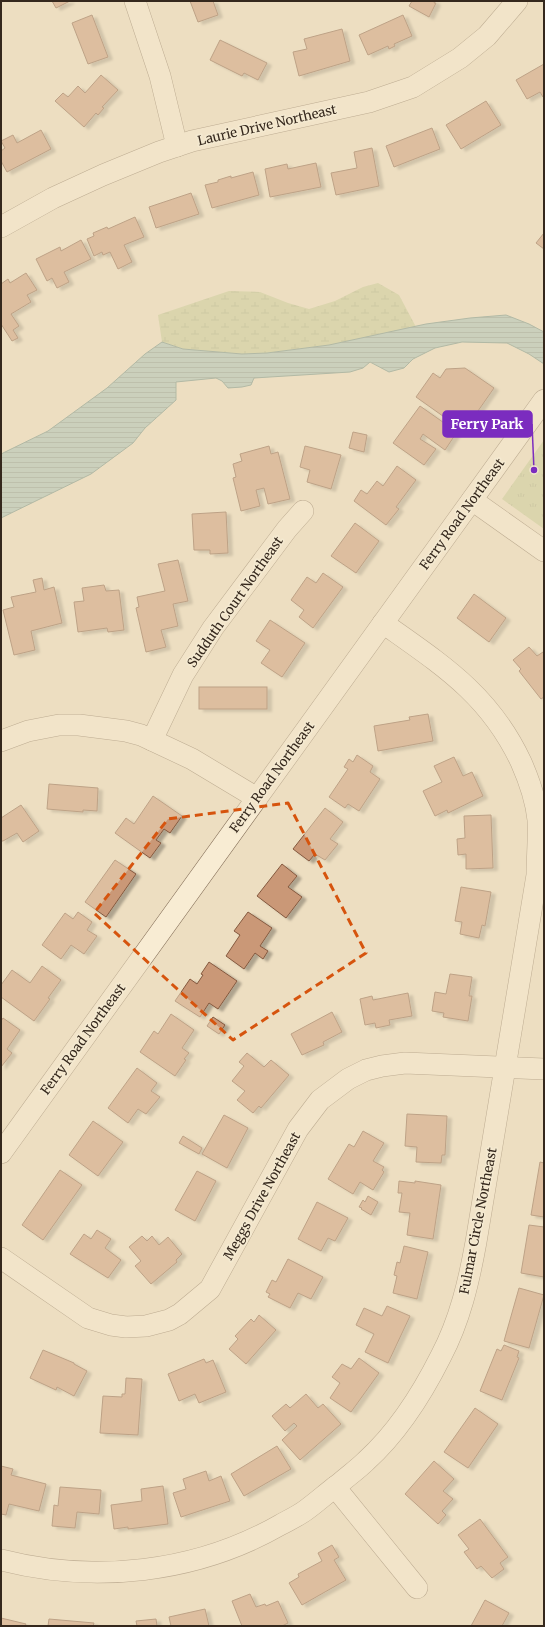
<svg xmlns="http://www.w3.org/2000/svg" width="545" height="1627" font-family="Merriweather,serif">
<defs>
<pattern id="grass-tufts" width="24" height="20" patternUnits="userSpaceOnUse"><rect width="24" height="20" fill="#c5ca95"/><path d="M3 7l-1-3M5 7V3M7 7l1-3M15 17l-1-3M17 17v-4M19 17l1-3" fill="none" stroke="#aaae80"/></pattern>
<pattern id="wetland-marsh" width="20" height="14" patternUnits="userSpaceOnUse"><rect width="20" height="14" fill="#c5ca95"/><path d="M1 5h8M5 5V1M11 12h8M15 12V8" fill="none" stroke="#aaae80"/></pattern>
<pattern id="water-rules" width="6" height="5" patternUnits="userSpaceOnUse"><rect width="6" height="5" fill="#a3bfb6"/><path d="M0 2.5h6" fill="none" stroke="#869b93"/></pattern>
<filter id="shadow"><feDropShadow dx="4.5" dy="2.5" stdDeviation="1" flood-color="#0004"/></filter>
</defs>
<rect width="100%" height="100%" fill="#eddec1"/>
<polygon fill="url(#grass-tufts)" points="544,440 544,529 502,499"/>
<polygon fill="url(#wetland-marsh)" points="378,283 399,295 416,327 329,345 267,353 242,354 183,349 162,342 158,315 229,291 260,292 288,303 309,309 335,301 363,287"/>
<polygon fill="url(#water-rules)" stroke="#6b8c83" points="506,315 529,324 544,332 544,364 529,354 507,343 462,342 435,348 413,359 404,368 389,372 370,362 363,368 350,372 254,378 251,385 242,387 228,388 222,381 216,378 176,382 176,400 145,428 133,443 91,474 1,518 1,454 48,431 107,388 145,354 162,342 183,349 242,354 267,353 329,345 426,324 470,318"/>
<g fill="#ca9877" stroke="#84593f" filter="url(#shadow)">
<polygon points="52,1 70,1 56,8"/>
<polygon points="190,1 213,1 218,15 198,22"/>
<polygon points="412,1 435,1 434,3 436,3 429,17 409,6"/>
<polygon points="92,15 108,57 88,64 72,23"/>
<polygon points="403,15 412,36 394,44 395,46 389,49 388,46 368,55 359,35"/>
<polygon points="342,29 350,61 299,76 293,52 307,49 304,39"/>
<polygon points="220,40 267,63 258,80 244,73 242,76 210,60"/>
<polygon points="544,64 544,97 543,97 540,92 527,99 516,80"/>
<polygon points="101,75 118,90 102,107 104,108 98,115 96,113 84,127 55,101 63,93 68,97 78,86 85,93"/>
<polygon points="486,101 501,125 461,149 446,125"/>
<polygon points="432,128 440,149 394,167 386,146"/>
<polygon points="41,130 51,149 7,172 1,161 1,151 5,148 1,141 13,135 17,143"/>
<polygon points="372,148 379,186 336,195 331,173 357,168 354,152"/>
<polygon points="316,163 321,187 270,197 265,169 287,164 288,169"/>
<polygon points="253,172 259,195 212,208 205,185 218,182 218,180 231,176 231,178"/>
<polygon points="191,193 199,214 156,228 149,207"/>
<polygon points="135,217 144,237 124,245 132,262 118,269 110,252 103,255 102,252 94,256 87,239 94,236 93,233 107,227 108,229"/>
<polygon points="544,233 544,249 536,243"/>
<polygon points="81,240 91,259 64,272 69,282 57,288 52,278 47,281 36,259 60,247 61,251"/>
<polygon points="26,273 37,290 27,295 31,302 11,314 19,326 13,330 18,338 12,341 1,324 1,284 8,279 10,283"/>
<polygon points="465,368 494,388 464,431 416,397 433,373 440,378 446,369"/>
<polygon points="420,406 457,432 445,450 423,434 420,439 436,449 424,465 393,443"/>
<polygon points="353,432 367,435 364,452 349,448"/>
<polygon points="269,446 271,454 278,452 290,499 268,504 264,488 256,490 260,506 241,511 233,478 236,477 233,464 242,461 240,454"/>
<polygon points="305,446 341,455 331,489 307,482 310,470 300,467"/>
<polygon points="397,466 416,480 396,507 399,509 386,525 354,501 361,490 367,494 377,481 383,486"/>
<polygon points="226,512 228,553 210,554 210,550 194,550 192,514"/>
<polygon points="355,523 379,541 356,573 331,556"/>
<polygon points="178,560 188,601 173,604 178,626 161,630 166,647 146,652 136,608 139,607 137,597 165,591 158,564"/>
<polygon points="323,573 343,587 313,628 299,617 304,610 291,600 307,577 316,583"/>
<polygon points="42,578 44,590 54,587 62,623 31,631 35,650 14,655 3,610 14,607 11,597 36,592 33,580"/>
<polygon points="104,585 106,591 119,590 124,630 108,632 107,628 78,632 74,602 84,601 82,588"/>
<polygon points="474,594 506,618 489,642 457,618"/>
<polygon points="270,620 305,643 282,677 261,663 270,650 256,641"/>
<polygon points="529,647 537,656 543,652 544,653 544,697 541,699 519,671 521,669 513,660"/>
<rect x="199" y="687" width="68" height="22"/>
<polygon points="428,714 433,741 378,751 374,726 410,720 409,717"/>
<polygon points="357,755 373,766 370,772 380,779 359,811 348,804 345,808 329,797 348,769 344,767 349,759 353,762"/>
<polygon points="454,757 463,776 472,772 483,796 448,813 447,810 435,816 423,791 442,782 434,766"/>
<polygon points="49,784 98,788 97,811 83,810 83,812 47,809"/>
<polygon points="153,796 182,816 170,833 164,829 156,840 161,843 150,858 115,833 126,818 134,824"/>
<polygon points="21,805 39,831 23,842 17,833 3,841 1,841 1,818"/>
<polygon points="325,808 343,822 330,839 338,844 325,860 315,854 309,861 293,849"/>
<polygon points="491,815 493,868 466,869 466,854 458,855 457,839 465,838 464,816"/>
<polygon points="115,860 136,874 106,917 85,902"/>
<polygon points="282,864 297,876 288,887 302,897 286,918 257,896"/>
<polygon points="461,887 491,892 485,926 482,925 479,938 460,934 462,922 455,921"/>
<polygon points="78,912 92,922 87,930 97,936 84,954 71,945 61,959 42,945 65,913 73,919"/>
<polygon points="248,912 272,928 260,946 268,951 263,959 255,953 244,969 226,956 240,935 234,931"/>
<polygon points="209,962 237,981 218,1009 209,1003 200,1017 175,1001 190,979 197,984 203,975 201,974"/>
<polygon points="42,966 61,980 48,998 50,999 34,1021 1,997 1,985 12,970 30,983"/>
<polygon points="450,974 472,977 469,996 472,996 468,1021 443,1017 444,1013 432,1011 435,992 446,994"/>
<polygon points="408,993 412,1016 389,1020 390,1025 376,1028 375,1023 365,1025 360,999 372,996 373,1000"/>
<polygon points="332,1012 342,1032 323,1042 324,1045 302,1055 291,1034"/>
<polygon points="171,1014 194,1030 182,1048 189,1053 184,1059 186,1060 175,1076 140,1052 154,1031 158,1034"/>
<polygon points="213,1017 225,1025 219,1034 207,1026"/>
<polygon points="3,1018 20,1030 7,1049 12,1053 1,1067 1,1021"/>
<polygon points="247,1053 264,1067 271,1060 289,1075 261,1108 259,1106 253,1113 237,1100 245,1091 232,1081 244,1066 239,1062"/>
<polygon points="137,1068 157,1083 151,1091 160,1097 146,1114 138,1109 128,1123 108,1108"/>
<polygon points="407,1114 447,1116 445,1155 442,1155 441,1163 416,1162 417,1147 405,1146"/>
<polygon points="224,1115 248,1128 227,1168 202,1154"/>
<polygon points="93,1121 123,1142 98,1176 69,1155"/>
<polygon points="363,1131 384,1143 373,1161 384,1167 382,1170 384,1172 373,1190 360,1182 353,1194 328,1179 349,1144 354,1147"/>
<polygon points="183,1136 202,1148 199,1154 179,1143"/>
<polygon points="540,1162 544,1163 544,1217 531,1215"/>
<polygon points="60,1170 82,1185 43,1240 22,1225"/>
<polygon points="197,1171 216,1181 195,1221 175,1210"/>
<polygon points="399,1181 415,1183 415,1181 441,1185 433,1239 407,1235 410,1213 399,1212 402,1193 398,1193"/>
<polygon points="368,1196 378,1202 371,1215 361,1209 362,1208 359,1207 363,1200 365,1202"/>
<polygon points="317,1202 348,1218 335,1241 328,1238 321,1251 298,1239"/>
<polygon points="529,1225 544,1227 544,1277 521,1273"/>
<polygon points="97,1230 111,1239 105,1248 121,1260 108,1278 70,1254 84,1234 91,1239"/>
<polygon points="142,1236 147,1241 152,1236 159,1245 168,1237 182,1254 176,1260 177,1262 151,1284 135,1266 141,1261 129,1247"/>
<polygon points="404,1246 428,1252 417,1299 393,1293 397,1276 394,1275 397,1262 400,1263"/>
<polygon points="288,1259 323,1277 311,1299 298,1293 290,1308 268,1297 270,1294 266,1292 272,1280 276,1282"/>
<polygon points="519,1288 544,1295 529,1348 504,1341"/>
<polygon points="387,1306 410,1316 388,1363 365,1352 374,1334 356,1325 364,1308 382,1316"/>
<polygon points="259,1315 276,1330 246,1364 229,1349 238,1339 235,1336 251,1319 254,1322"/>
<polygon points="504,1345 519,1351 517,1357 519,1358 502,1400 480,1391 497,1349 501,1351"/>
<polygon points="43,1350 74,1363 74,1364 87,1371 74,1396 57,1387 56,1390 30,1378"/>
<polygon points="359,1358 379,1373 351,1412 330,1398 340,1383 332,1377 342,1364 351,1369"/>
<polygon points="204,1359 206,1363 213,1360 226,1392 199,1403 195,1394 179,1401 168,1374"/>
<polygon points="126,1378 142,1379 138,1435 100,1433 103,1396 122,1397 122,1394 125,1394"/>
<polygon points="306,1394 318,1408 323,1404 341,1424 300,1460 282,1440 297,1426 294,1423 285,1431 272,1416 286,1404 290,1408"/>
<polygon points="475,1408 498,1424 468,1468 444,1452"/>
<polygon points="277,1446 291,1469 244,1496 231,1474"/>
<polygon points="434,1461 454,1479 443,1491 453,1499 442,1511 446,1515 438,1524 405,1494"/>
<polygon points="1,1466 13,1469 11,1475 46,1484 39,1511 9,1504 6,1515 1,1514"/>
<polygon points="206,1471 209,1481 221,1476 230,1501 181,1517 173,1493 186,1489 183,1479"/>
<polygon points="163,1486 168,1524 128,1529 128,1527 114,1529 111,1505 142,1501 141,1489"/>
<polygon points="60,1487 101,1490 99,1514 77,1512 75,1528 52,1526 54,1505 58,1506"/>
<polygon points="480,1519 508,1557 500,1563 504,1569 492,1578 481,1566 477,1569 464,1552 469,1549 458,1535"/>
<polygon points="332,1545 339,1557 334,1560 346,1580 302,1605 289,1583 299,1577 298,1574 322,1561 318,1553"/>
<polygon points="250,1594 256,1607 265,1604 266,1606 278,1601 288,1623 282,1626 242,1626 232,1601"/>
<polygon points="485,1600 509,1613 502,1626 471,1626"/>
<polygon points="205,1609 209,1626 171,1626 169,1617"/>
<polygon points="1,1618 26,1624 25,1626 1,1626"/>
<polygon points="49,1619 94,1623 93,1626 48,1626"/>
<polygon points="156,1619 157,1626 137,1626 136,1621"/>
</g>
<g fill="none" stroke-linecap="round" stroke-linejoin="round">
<defs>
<g id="minor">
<polyline points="135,1 160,76 177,146"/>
<polyline points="1,227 53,198 103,175 159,152 192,141 369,102 413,87 460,58 487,36 517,1"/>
<polyline points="472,500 544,551"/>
<polyline points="152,740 183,675 213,628 287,529 303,511"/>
<polyline points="1,741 28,731 59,725 79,725 126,731 141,735 192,759 257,798"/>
<polyline points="1,1153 544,400"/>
<polyline points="1,1258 88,1318 111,1325 126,1327 146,1326 169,1320 180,1314 210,1289 298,1129 320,1100 348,1079 366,1070 382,1066 405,1063 544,1069"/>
<polyline points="335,1487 417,1588"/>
<path d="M1 1560C94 1584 196 1573 280 1525 289 1520 298 1516 306 1510 317 1502 328 1492 339 1484 348 1476 358 1469 366 1461 398 1432 422 1394 441 1356 460 1320 469 1281 476 1242L537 875C537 857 539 838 538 820 536 800 529 780 521 762 489 694 442 665 383 623"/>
</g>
</defs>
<use href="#minor" stroke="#856f59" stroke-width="22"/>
<use href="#minor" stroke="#f8ecd3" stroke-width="21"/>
</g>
<path d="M0 0H545V1627H0ZM288 803 366 953 233 1040 94 913 168 819Z" fill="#eddec1" fill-opacity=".55" fill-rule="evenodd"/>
<path fill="none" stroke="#d6540e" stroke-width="3" stroke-dasharray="8 5" stroke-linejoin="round" d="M288 803 366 953 233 1040 94 913 168 819Z"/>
<g text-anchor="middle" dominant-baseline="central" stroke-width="3.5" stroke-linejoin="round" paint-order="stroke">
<g font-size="13" fill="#35281d" stroke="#f4e9d0">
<text transform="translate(267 125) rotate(-13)">Laurie Drive Northeast</text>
<text transform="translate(462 514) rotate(-54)">Ferry Road Northeast</text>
<text transform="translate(235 602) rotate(-55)">Sudduth Court Northeast</text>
<text transform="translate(272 777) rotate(-54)">Ferry Road Northeast</text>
<text transform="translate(83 1039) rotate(-54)">Ferry Road Northeast</text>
<text transform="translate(262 1196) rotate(-61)">Meggs Drive Northeast</text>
<text transform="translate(478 1221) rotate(-79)">Fulmar Circle Northeast</text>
</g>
</g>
<path fill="none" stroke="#7b2cbf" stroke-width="1.5" d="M534 470L532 424"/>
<circle fill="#7b2cbf" stroke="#f4e9d0" stroke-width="1.5" cx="534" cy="470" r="4"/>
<rect fill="#7b2cbf" stroke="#7b2cbf" stroke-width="1.5" x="443" y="411" width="89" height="26" rx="4"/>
<g font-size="14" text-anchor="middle" font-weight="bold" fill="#fff">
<text x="487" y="429">Ferry Park</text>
</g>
<rect width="545" height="1627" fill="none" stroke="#35281d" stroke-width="4"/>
</svg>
